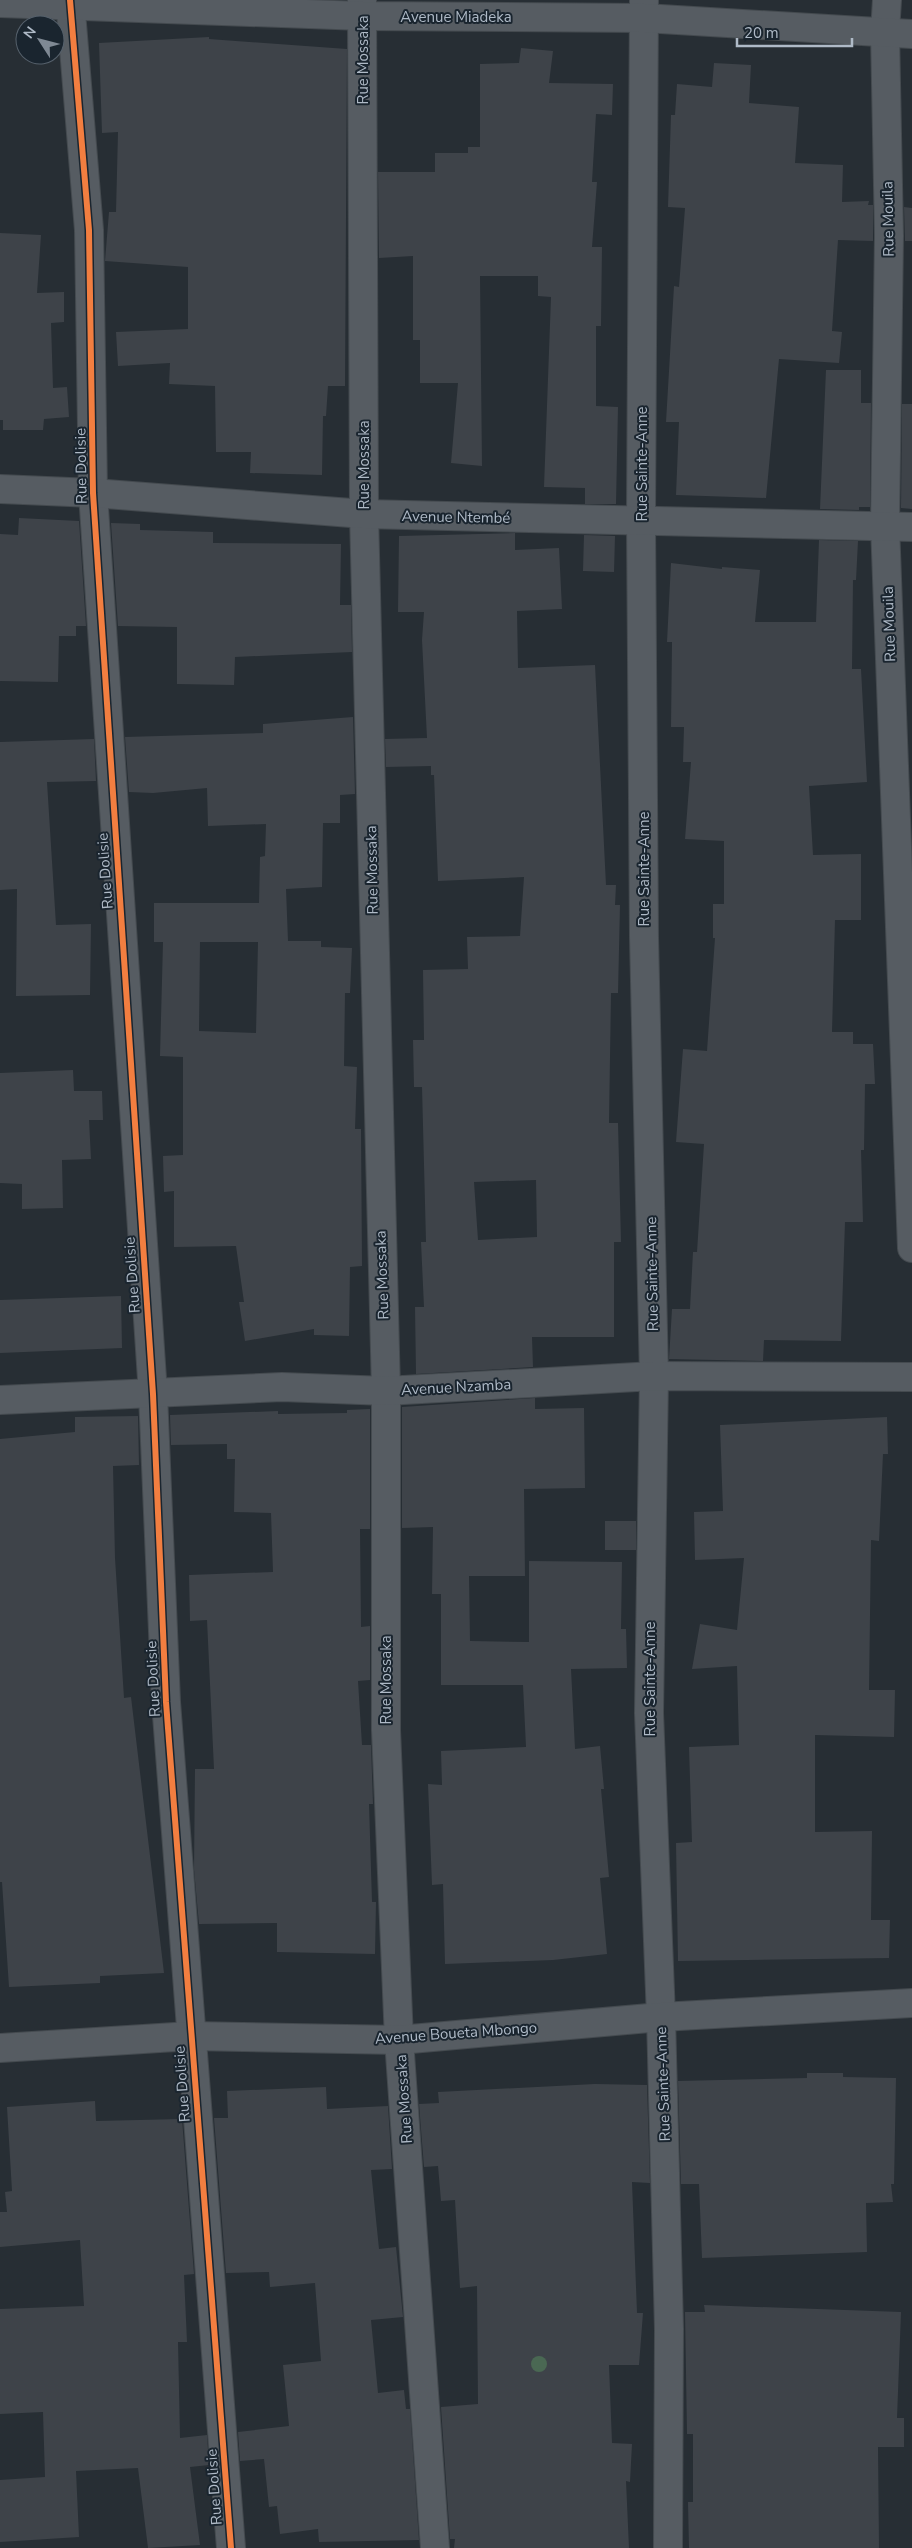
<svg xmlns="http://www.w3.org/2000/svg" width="912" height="2548" font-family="'Nunito Sans',sans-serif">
<rect width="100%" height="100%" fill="#272e34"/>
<g fill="#3e4349" fill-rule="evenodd">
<polygon points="209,37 209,39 347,49 345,386 328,386 326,416 323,416 322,475 250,473 251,452 216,452 215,386 169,384 170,363 118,366 116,332 188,329 188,267 105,261 109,212 116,212 118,132 102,133 99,43"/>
<polygon points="521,48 553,51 549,83 613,84 612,115 596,114 592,182 597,182 592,247 602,247 601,326 596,326 596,406 618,407 616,504 585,504 585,488 544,487 551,297 538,296 538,276 480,276 482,466 451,463 458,383 420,383 420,340 413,340 413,256 379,258 378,172 435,172 435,153 468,153 468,147 480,147 480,64 519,63"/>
<polygon points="714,63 751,65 749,103 799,107 795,163 843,165 842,202 869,201 868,205 873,205 873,241 838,240 832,331 842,332 839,363 779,359 766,498 676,495 679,422 666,422 674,286 679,287 685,208 668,207 671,115 675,115 677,84 712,87"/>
<polygon points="904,207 912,208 912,241 905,241"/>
<polygon points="0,233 41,235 37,293 64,292 64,322 51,323 53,388 67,387 69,417 44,419 43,430 3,430 3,420 0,420"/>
<polygon points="826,370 861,370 861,403 871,403 870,507 859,507 859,510 820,509"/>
<polygon points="902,404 912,404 912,509 901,508"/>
<polygon points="19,518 79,521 86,626 76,626 76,636 59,636 58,682 0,681 0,534 18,535"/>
<polygon points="111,523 140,524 140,530 213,532 213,543 341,544 340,605 351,605 352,652 235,657 234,685 177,684 177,627 118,626"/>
<path d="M515 533V550L559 548 562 609 517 611 518 668 595 665 606 885H616L615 905H620L618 993H611L609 1123H618L621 1242H614V1337H532L533 1367 416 1374 415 1307H424L421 1242H426L422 1087H414L413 1040H424L423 970 468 969 467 937 520 936 524 877 438 881 434 775H431V766L386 767 385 739 427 738 422 640 424 612H398L399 536ZM536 1180 537 1237 478 1240 474 1182Z"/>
<polygon points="584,535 615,536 614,572 583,571"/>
<polygon points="819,540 858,541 856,580 853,580 852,669 861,669 867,782 809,786 813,855 861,854 861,920 835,920 832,1032 853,1032 853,1044 873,1044 875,1084 865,1084 864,1150 861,1150 863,1222 845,1222 841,1341 764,1340 763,1361 669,1359 672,1309 690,1309 693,1252 697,1252 704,1144 676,1142 683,1049 707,1051 715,938 713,938 713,904 724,904 724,841 685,839 691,762 683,762 684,727 671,727 672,642 667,642 671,563 722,569 722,567 760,570 755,622 816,622"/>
<path d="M353 717 355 794 340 795V823H323L322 887 286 889 288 941H321V947L352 948 350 993H345L344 1066 357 1067 355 1129H361L362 1266 350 1267 349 1336 314 1335V1329L245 1341 239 1302H244L236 1246 174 1247V1191L164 1192 163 1156 183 1155V1057L160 1056 163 942H154V903H259L260 857 265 856 266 824 208 826 207 788 153 793 129 792 125 737 263 733V724ZM200 942H258L256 1033 199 1031Z"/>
<polygon points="94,739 96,781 47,782 56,925 91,924 90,995 16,996 17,889 0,890 0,742"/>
<polygon points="73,1070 74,1091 102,1091 103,1120 89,1120 91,1159 62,1160 63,1208 22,1209 22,1184 0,1183 0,1073"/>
<polygon points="121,1296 122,1348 0,1353 0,1300"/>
<polygon points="535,1398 535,1409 584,1408 585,1488 524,1489 525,1576 469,1576 470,1641 529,1642 529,1561 622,1562 621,1629 626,1629 627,1668 571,1669 575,1749 600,1746 604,1789 601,1789 609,1877 600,1878 607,1954 553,1960 445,1964 443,1884 432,1885 428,1784 442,1785 441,1751 526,1747 523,1685 441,1685 441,1594 432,1594 433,1527 402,1528 402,1407"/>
<polygon points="370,1409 370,1529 360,1529 361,1627 370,1626 370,1680 358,1681 362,1745 371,1745 373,1804 369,1804 372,1902 376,1902 375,1954 277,1952 277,1923 199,1924 194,1869 195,1769 214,1769 207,1620 190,1621 189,1575 273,1572 271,1513 234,1512 235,1459 227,1459 227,1444 171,1445 170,1415 278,1411 278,1414 347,1413 347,1410"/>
<polygon points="138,1416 139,1465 113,1466 115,1558 124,1698 131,1697 164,1973 100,1976 100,1983 9,1987 2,1882 0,1882 0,1439 75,1432 75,1417"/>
<polygon points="887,1417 888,1454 883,1454 879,1541 871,1540 869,1690 895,1690 894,1737 815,1735 815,1832 872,1831 871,1920 890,1920 889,1958 678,1961 676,1843 692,1842 689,1747 739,1745 737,1666 692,1669 700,1624 737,1630 744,1558 695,1560 694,1512 723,1511 720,1425"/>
<rect x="605" y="1521" width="31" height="29"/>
<polygon points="807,2073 843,2073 843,2077 896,2078 894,2184 891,2184 893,2202 866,2203 867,2252 702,2258 699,2184 681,2184 678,2081 807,2078"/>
<polygon points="595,2084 647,2085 650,2183 632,2182 637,2313 643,2313 639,2365 609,2365 612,2443 632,2444 630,2482 626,2481 629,2548 454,2548 455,2539 450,2539 441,2407 478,2404 477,2286 460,2288 455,2200 441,2201 438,2166 424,2167 419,2104 439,2103 438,2092"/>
<polygon points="326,2087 327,2109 388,2106 392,2169 371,2170 379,2249 396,2247 403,2317 371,2320 378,2393 404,2390 406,2409 410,2409 419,2540 319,2542 318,2529 280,2534 277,2506 269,2507 264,2459 240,2461 238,2432 289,2426 283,2365 321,2361 315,2283 270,2287 269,2272 226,2273 214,2118 228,2118 227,2091"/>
<polygon points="95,2101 96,2121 182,2119 194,2274 184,2275 187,2342 178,2342 180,2438 207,2435 209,2465 190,2467 200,2545 148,2548 138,2468 76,2471 79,2537 0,2542 0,2480 45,2477 43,2412 0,2414 0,2309 84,2306 80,2240 0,2247 0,2212 7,2212 5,2192 12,2191 7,2107"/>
<polygon points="704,2305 901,2312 897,2418 904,2418 904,2447 878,2447 879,2548 689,2548 688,2502 693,2502 693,2434 687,2434 685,2312 705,2312"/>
</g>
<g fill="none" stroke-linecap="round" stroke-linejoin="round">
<defs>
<g id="minor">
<polyline points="70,0 89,230 93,493 153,1394 166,1702 231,2548"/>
<polyline points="362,0 364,514 386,1391 386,1730 399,2040 435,2548"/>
<polyline points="644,0 641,521 644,937 654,1376 649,1713 661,2017 669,2329 668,2548"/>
<polyline points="887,0 885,32 889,236 885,525 912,1248"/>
<polyline points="0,3 363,16 644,18 912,34"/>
<polyline points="0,489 93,493 364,514 912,527"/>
<polyline points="0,1400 282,1387 386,1391 654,1376 912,1377"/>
<polyline points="0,2048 191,2036 399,2040 661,2017 912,2003"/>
</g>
</defs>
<use href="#minor" stroke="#444a4f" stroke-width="30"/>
<use href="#minor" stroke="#565c62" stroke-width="28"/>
<defs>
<polyline id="cycleway" points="70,0 89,230 93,493 153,1394 166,1702 231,2548"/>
</defs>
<use href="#cycleway" stroke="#1a252f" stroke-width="9"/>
<use href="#cycleway" stroke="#f27e40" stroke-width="6"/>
</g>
<circle fill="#4a6853" cx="539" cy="2364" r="8"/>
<g text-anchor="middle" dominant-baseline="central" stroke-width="4" stroke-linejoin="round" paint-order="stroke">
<g font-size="15" fill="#afbac7" stroke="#1a252f">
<text x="456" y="17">Avenue Miadeka</text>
<text transform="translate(363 60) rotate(-90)">Rue Mossaka</text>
<text transform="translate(888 219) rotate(-91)">Rue Mouila</text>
<text transform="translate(642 464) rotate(-90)">Rue Sainte-Anne</text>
<text transform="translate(364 465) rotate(-90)">Rue Mossaka</text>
<text transform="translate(81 466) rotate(-91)">Rue Dolisie</text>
<text transform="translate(456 517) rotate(1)">Avenue Ntembé</text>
<text transform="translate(889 624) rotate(-92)">Rue Mouila</text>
<text transform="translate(644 869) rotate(-90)">Rue Sainte-Anne</text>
<text transform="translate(372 870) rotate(-91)">Rue Mossaka</text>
<text transform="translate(105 871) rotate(-94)">Rue Dolisie</text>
<text transform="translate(652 1274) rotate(-91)">Rue Sainte-Anne</text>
<text transform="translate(132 1275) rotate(-94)">Rue Dolisie</text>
<text transform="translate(382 1275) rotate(-92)">Rue Mossaka</text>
<text transform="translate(456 1387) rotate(-3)">Avenue Nzamba</text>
<text transform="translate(153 1679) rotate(-93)">Rue Dolisie</text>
<text transform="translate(650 1679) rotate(-90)">Rue Sainte-Anne</text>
<text transform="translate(386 1680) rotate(-90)">Rue Mossaka</text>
<text transform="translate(456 2033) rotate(-4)">Avenue Boueta Mbongo</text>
<text transform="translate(182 2084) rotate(-94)">Rue Dolisie</text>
<text transform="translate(663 2084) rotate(-92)">Rue Sainte-Anne</text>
<text transform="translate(404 2099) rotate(-94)">Rue Mossaka</text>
<text transform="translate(214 2487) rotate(-94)">Rue Dolisie</text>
</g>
</g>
<g transform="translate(40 40) rotate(306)"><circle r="24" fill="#1a252f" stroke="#56616c"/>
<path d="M0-4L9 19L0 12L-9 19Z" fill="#7f8994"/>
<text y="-8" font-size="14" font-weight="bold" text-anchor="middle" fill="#afbac7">N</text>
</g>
<path d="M737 38v8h115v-8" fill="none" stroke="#afbac7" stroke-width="2.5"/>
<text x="744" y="38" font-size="15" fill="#afbac7" stroke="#1a252f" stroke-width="4" paint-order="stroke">20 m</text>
</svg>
